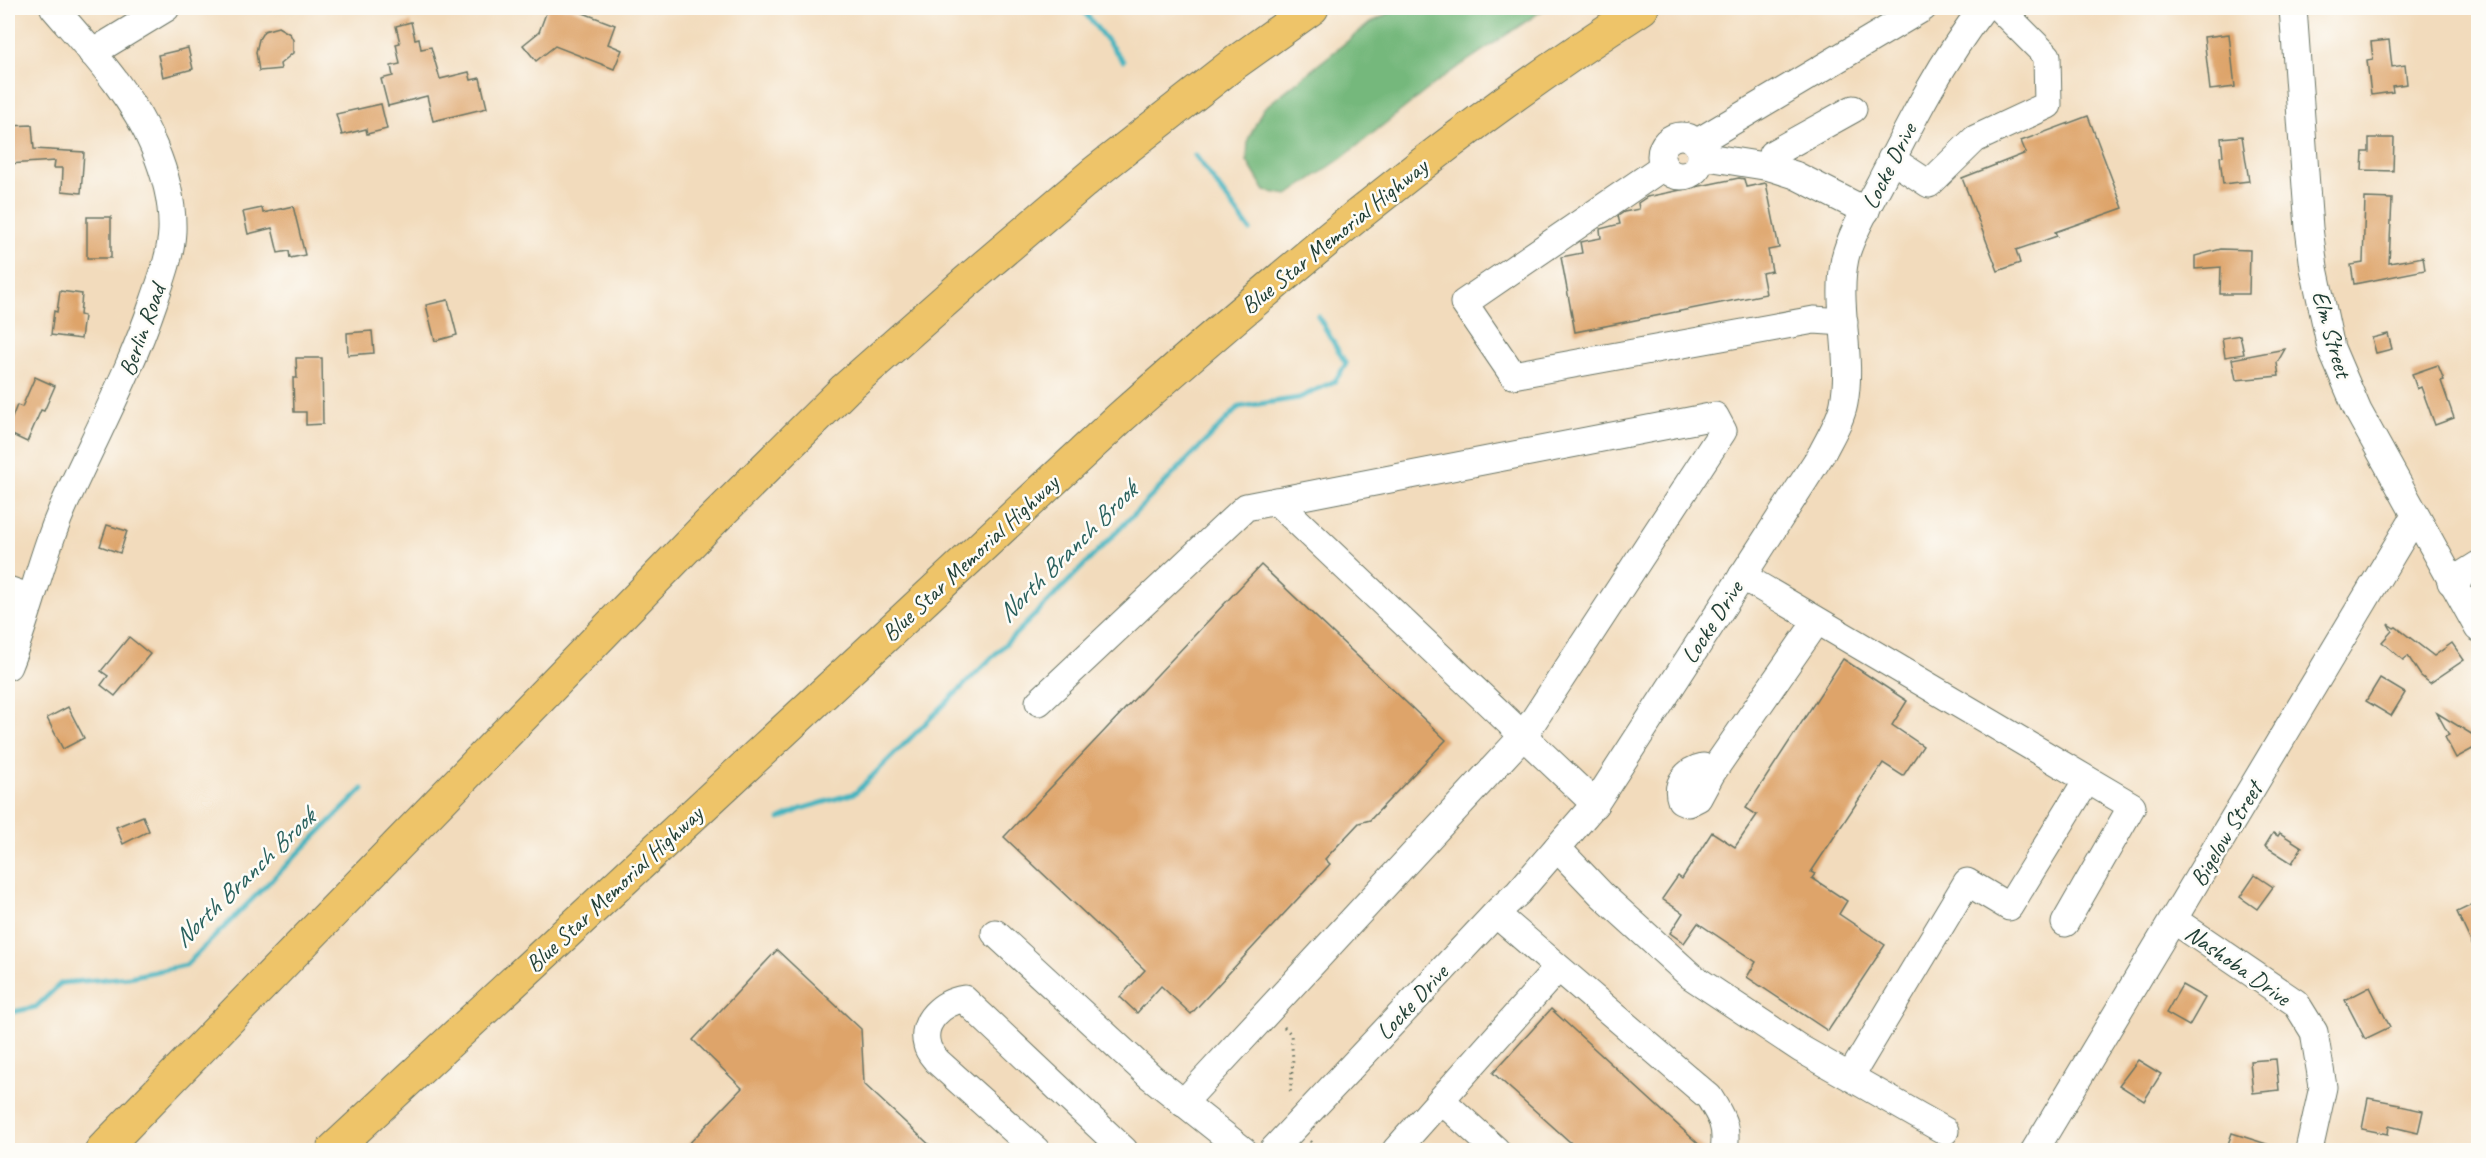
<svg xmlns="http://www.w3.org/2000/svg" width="2486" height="1158" font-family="Caveat,sans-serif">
<rect width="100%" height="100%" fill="#fdfcf7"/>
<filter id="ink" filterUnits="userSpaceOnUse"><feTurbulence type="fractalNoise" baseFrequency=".0167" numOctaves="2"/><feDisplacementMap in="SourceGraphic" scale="12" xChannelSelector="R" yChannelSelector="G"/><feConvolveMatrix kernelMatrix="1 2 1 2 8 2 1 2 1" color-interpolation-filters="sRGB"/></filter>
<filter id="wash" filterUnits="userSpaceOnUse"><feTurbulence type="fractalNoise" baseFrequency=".008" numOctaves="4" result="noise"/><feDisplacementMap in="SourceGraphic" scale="24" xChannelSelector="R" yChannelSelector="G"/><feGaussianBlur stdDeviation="1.35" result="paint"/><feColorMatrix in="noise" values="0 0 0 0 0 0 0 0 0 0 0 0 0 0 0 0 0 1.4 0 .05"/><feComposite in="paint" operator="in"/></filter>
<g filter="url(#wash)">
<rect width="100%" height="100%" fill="#f2dbbc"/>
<polygon fill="#74b87c" stroke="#4a7a58" stroke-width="1.5" points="1398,8 1546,8 1442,78 1342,158 1288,195 1265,191 1247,161 1248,140 1263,109 1369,24"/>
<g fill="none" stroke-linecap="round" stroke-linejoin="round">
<g stroke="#45b4bf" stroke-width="5">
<polyline points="1081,8 1123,61"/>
<polyline points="1195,155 1250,230"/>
<polyline points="780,819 801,809 855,793 1051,599 1239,407 1299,398 1335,381 1346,364 1318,316"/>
<polyline points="8,1013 36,1007 61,983 129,977 186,965 363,789"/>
</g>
</g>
<g id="blocks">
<g fill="#dea46a">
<polygon points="548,8 570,8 615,25 608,44 622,50 614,69 555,46 536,61 523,45 539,32"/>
<polygon points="411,22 415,39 419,38 421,49 431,47 440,79 469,72 471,80 480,78 487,108 433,121 427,96 388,106 381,79 393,76 391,66 400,64 396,44 400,43 396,26"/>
<polygon points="278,27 290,34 293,40 293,53 280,64 281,69 259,71 256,52 259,39 264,31"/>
<polygon points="2229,34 2235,87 2210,90 2204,37"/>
<polygon points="2389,40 2392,67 2405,65 2407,84 2392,86 2393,92 2371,95 2367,60 2373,59 2371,42"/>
<polygon points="188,48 193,69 163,77 158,55"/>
<polygon points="381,104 387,129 367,134 366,129 342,135 336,114"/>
<polygon points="2088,116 2123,208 2055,232 2057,236 2016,250 2020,263 1998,271 1962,178 2026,153 2021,141"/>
<polygon points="32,125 34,149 84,152 81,193 62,191 63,168 54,168 55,161 8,164 8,126"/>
<polygon points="2242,136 2249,181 2223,184 2220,157 2223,156 2221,138"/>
<polygon points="2369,138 2394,138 2393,171 2362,170 2363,152 2369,152"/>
<polygon points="1739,178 1744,179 1746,187 1766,183 1779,248 1768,250 1772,271 1762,273 1766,294 1575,332 1561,257 1582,253 1580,242 1601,238 1600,229 1620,224 1618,216 1624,212 1639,209 1638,203 1647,197"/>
<polygon points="2365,198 2392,199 2389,263 2423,257 2425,270 2354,284 2351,265 2363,263"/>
<polygon points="293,206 305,255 290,258 289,251 278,253 272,228 248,234 243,212 262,208 263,213"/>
<rect x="87" y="217" width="24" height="41"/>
<polygon points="2221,249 2250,250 2249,294 2220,294 2221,267 2195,269 2195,256"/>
<polygon points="60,291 82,294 80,315 84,316 81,339 51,335 54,311 57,312"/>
<polygon points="448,300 457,335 435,341 426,305"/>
<polygon points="372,331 374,353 348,355 347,333"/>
<polygon points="2388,334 2392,349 2376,353 2372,338"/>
<polygon points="2240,335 2244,354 2225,357 2222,338"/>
<polygon points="2285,349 2277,363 2279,376 2236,380 2232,359"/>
<polygon points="296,358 322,358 323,424 306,425 306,412 294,412 293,378 297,378"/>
<polygon points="2438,365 2444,380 2441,381 2454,418 2435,425 2421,387 2417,389 2412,374"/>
<polygon points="35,377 55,386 44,411 41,410 27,442 8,433 8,428 17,405 22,407"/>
<polygon points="107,525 127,531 120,553 100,546"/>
<polygon points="1261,565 1446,740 1370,820 1359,823 1325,859 1330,864 1191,1014 1161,986 1137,1013 1120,997 1145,970 1004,837"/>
<polygon points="2388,624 2394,628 2396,627 2434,656 2452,643 2464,660 2430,683 2421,676 2408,656 2403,660 2382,642 2392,631"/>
<polygon points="129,637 150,654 115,696 101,685 108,676 101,671"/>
<polygon points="1843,659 1907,701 1892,725 1923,746 1903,776 1883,763 1811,872 1815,874 1812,878 1847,901 1839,914 1885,945 1828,1031 1747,977 1756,962 1698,923 1684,943 1670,933 1683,913 1662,899 1678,876 1682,879 1712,832 1735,847 1757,815 1746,808"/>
<polygon points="2380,678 2405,693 2391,716 2366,701"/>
<polygon points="68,707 84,738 63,749 47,718"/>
<polygon points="2437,713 2478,738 2478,746 2456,758 2445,737 2449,735"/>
<polygon points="143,816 149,831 123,844 116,827"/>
<polygon points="2273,833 2278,836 2280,833 2302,847 2292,863 2265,846"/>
<polygon points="2255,875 2273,887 2257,909 2240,897"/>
<polygon points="2478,902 2478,957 2457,912"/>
<polygon points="777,950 861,1029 864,1084 935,1150 683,1150 742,1088 693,1040"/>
<polygon points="2182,985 2205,998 2189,1026 2166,1013"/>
<polygon points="2370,987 2390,1027 2365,1039 2345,1000"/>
<polygon points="1551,1009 1705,1150 1579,1150 1493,1073"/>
<polygon points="2276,1059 2279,1090 2253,1093 2250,1061"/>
<polygon points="2138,1060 2161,1074 2144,1101 2119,1085"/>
<polygon points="2368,1098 2400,1104 2400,1106 2423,1111 2418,1133 2389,1126 2388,1134 2362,1129"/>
<polygon points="2232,1133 2276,1147 2275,1150 2226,1150"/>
</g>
</g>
</g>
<g filter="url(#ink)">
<use href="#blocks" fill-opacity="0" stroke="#697464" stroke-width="1.5"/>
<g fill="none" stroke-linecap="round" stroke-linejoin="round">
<defs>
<g id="minor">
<polyline points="2293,8 2309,228 2314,268 2331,348 2358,411 2478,628"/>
<polyline points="92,53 166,8"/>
<circle cx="1681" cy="156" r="20"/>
<polyline points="1696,143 1923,8"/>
<polyline points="1701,156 1770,167 1795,175 1866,211"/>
<polyline points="1891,159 1929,184 1975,139 2048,105 2047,56 1999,8"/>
<polyline points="1664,166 1464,303 1513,375 1814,320 1844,322"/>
<polyline points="1770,167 1772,154 1853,109"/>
<polyline points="1276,501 1595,804"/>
<polyline points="1742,576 2132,806 2065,923"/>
<polyline points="2451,582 2478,565"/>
<polyline points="8,590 31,598"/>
<path d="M8 666C31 610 42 551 68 496 98 431 131 369 154 301 162 278 171 254 172 231 173 202 165 173 154 147 132 94 90 50 54 8"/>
<polyline points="1039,702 1246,507 1715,416 1723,431 1524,735 1183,1103"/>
<path d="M1711 774 1703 767C1688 770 1675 783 1681 800L1688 803 1698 798 1711 774 1817 621"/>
<polyline points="1557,848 1602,895 1691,976 1801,1049 1945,1131"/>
<path d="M1496 914 1709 1097C1721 1116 1728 1127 1724 1150"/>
<polyline points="2174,920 2296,1003 2314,1032 2323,1087 2309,1150"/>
<polyline points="995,933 1150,1076 1243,1150"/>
<polyline points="1851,1075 1967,882 2009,907 2087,780"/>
<polyline points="1441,1100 1496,1150"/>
<path d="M1036 1150 937 1061C933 1056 928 1051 927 1045 920 1021 943 1002 964 999L1124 1150"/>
<path d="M1273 1150 1500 909 1518 893 1595 804 1822 453C1830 437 1841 420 1844 403 1853 355 1835 306 1845 258 1850 236 1869 204 1880 183 1911 122 1941 62 1983 8"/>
<polyline points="1396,1150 1558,968"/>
<polyline points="2035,1150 2415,516"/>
</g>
<g id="highway">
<polyline points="102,1150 708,525 845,389 965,283 1093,174 1232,65 1312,8"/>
<path d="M333 1150 1121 417C1287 270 1455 128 1642 8"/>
</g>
</defs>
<use href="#minor" stroke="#697464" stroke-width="29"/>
<use href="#highway" stroke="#697464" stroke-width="35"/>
<g stroke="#697464" stroke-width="3" stroke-dasharray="1.5 4.5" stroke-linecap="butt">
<polyline points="1284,1027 1291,1034 1293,1059 1290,1095"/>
<polyline points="1310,1141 1320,1150"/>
</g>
<use href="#minor" stroke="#fff" stroke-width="27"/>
<use href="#highway" stroke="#eec469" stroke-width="33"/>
</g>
</g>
<g text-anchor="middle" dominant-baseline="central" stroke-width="5" stroke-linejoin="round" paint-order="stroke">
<g font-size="24" fill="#1f3d34" stroke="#fdfcf7">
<text transform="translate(1889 166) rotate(-63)">Locke Drive</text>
<text transform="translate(1334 236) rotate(-39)">Blue Star Memorial Highway</text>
<text transform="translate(142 330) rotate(-70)">Berlin Road</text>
<text transform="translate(2332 334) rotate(74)">Elm Street</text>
<text transform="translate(970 558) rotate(-43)">Blue Star Memorial Highway</text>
<text transform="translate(1712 622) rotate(-57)">Locke Drive</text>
<text transform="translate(2226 834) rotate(-59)">Bigelow Street</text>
<text transform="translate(614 889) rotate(-43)">Blue Star Memorial Highway</text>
<text transform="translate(2238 965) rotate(35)">Nashoba Drive</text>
<text transform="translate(1412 1002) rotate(-47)">Locke Drive</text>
</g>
<g font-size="26" font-style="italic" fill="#2a615e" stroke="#fdfcf7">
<text transform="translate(1067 552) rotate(-45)">North Branch Brook</text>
<text transform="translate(244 878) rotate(-44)">North Branch Brook</text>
</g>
</g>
<rect width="2486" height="1158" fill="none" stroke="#fdfcf7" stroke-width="30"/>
</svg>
